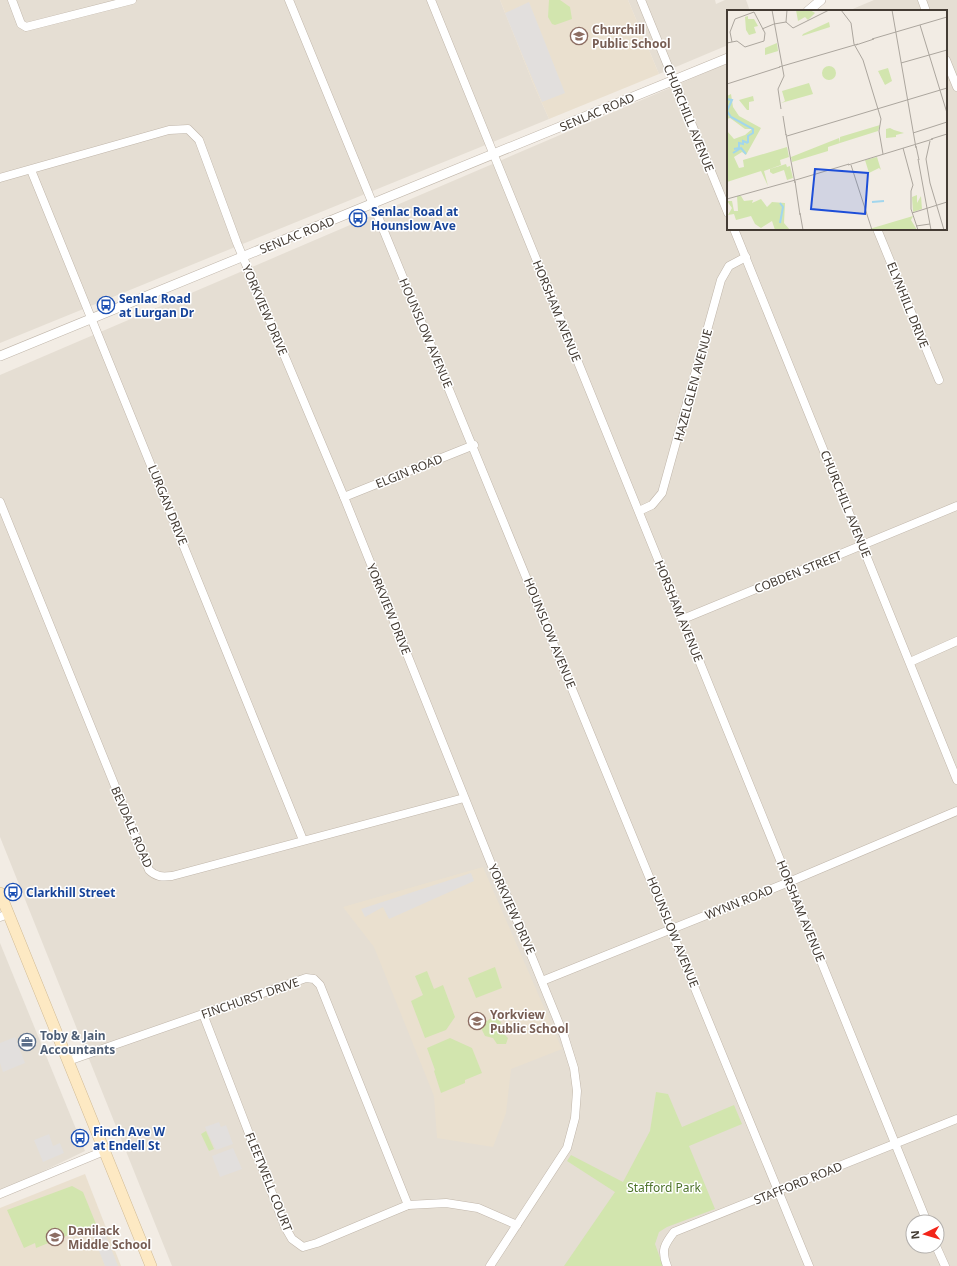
<svg xmlns="http://www.w3.org/2000/svg" width="957" height="1266" font-family="'Noto Sans',sans-serif">
<rect width="100%" height="100%" fill="#f2ece4"/>
<g fill="#e5ded3" fill-rule="evenodd">
<polygon points="0,0 500,0 533,83 549,119 0,343"/>
<polygon points="628,0 715,0 716,4 725,0 746,0 750,11 728,11 728,45 659,74"/>
<path d="M874 0H957V1266H172L0 837V375L728 63V229H946V11H848ZM913 1222H937V1246H913Z"/>
<polygon points="0,943 85,1151 0,1192"/>
</g>
<g fill="#eae0cf">
<polygon points="500,0 628,0 659,74 549,119 533,83"/>
<polygon points="483,867 562,1049 511,1069 506,1113 493,1147 437,1138 434,1096 374,947 343,907"/>
<polygon points="85,1174 121,1266 0,1266 0,1208"/>
</g>
<g fill="#d2e5ae">
<polygon points="549,0 560,0 570,7 572,19 555,25 552,24 548,17"/>
<polygon points="495,967 502,988 476,998 468,978"/>
<polygon points="427,971 434,989 443,985 455,1017 446,1030 425,1038 411,1001 423,995 415,976"/>
<polygon points="494,1016 501,1022 499,1029 508,1038 506,1044 497,1044 493,1038 485,1036 480,1026"/>
<polygon points="450,1038 472,1048 482,1073 465,1080 465,1083 441,1093 434,1071 435,1070 427,1048"/>
<polygon points="656,1092 668,1094 682,1127 734,1105 742,1124 689,1146 715,1209 667,1227 659,1232 655,1244 663,1266 564,1266 615,1192 567,1161 571,1155 623,1182 650,1131"/>
<polygon points="206,1131 214,1149 209,1151 201,1134"/>
<polygon points="72,1186 83,1192 96,1224 36,1248 35,1243 24,1248 7,1210"/>
</g>
<g fill="#e2dfdd">
<polygon points="529,2 565,93 542,102 505,13"/>
<polygon points="471,873 474,881 389,919 383,907 365,917 361,909"/>
<polygon points="15,1037 25,1063 3,1072 0,1063 0,1043"/>
<polygon points="219,1122 221,1127 226,1125 233,1144 216,1150 205,1127"/>
<polygon points="49,1134 53,1146 60,1143 64,1153 43,1162 34,1140"/>
<polygon points="233,1148 242,1169 220,1177 212,1156"/>
<polygon points="103,1228 118,1266 105,1266 92,1233"/>
</g>
<g fill="none" stroke-linecap="round" stroke-linejoin="round">
<defs>
<g id="minor">
<polyline points="12,0 21,24 26,27 132,0"/>
<polyline points="289,0 809,1266"/>
<polyline points="431,0 927,1222"/>
<polyline points="641,0 728,213"/>
<polyline points="922,0 926,11"/>
<polyline points="946,60 957,87"/>
<polyline points="31,170 303,840"/>
<polyline points="0,178 169,130 188,129 199,140 237,243 344,497 492,866 505,891 564,1036 574,1068 577,1091 575,1118 567,1148 490,1266"/>
<polyline points="734,229 957,780"/>
<polyline points="877,229 939,380"/>
<polyline points="344,497 474,445"/>
<path d="M0 502 149 870C156 877 162 877 172 876L464 798"/>
<polyline points="639,511 652,505 662,493 721,280 729,266 746,257"/>
<polyline points="683,619 957,506"/>
<polyline points="910,662 957,641"/>
<polyline points="0,917 8,914"/>
<polyline points="542,981 789,882 957,811"/>
<polyline points="203,1014 285,1227 292,1239 303,1247 317,1243 408,1205 446,1203 478,1208 517,1225"/>
<polyline points="68,1061 306,978 314,979 320,985 408,1205"/>
<polyline points="0,1194 104,1151"/>
<polyline points="936,1246 945,1266"/>
<path d="M667 1266C661 1250 664 1245 674 1232L957 1119"/>
</g>
<g id="tertiary">
<polyline points="808,11 821,0"/>
<polyline points="0,356 728,58"/>
</g>
<polyline id="secondary" points="0,893 151,1266"/>
</defs>
<use href="#minor" stroke="#c0b6aa" stroke-width="9"/>
<use href="#tertiary" stroke="#c0b6aa" stroke-width="10"/>
<use href="#secondary" stroke="#d1bb95" stroke-width="12"/>
<use href="#minor" stroke="#fff" stroke-width="8"/>
<use href="#tertiary" stroke="#fff" stroke-width="9"/>
<use href="#secondary" stroke="#fde9c3" stroke-width="11"/>
</g>
<defs>
<symbol id="school-ring" viewBox="-11 -11 22 22"><circle r="9.5" fill="#fff" stroke="#8d6e63" stroke-width="1.5"/><path d="M0-5L7-2L0 1L-7-2ZM-4 1L0 2.5L4 1V4Q0 6-4 4Z" fill="#8d6e63"/></symbol>
<symbol id="bus-ring" viewBox="-11 -11 22 22"><circle r="9.5" fill="#fff" stroke="#1a4fb4" stroke-width="1.5"/><path d="M-5-6H5V4H4V6H2V4H-2V6H-4V4H-5ZM-3.5-4V0h7V-4ZM-3.5 1.2v1.5H-2V1.2ZM2 1.2v1.5H3.5V1.2Z" fill="#1a4fb4"/></symbol>
<symbol id="office-ring" viewBox="-11 -11 22 22"><circle r="9.5" fill="#fff" stroke="#5c6f8a" stroke-width="1.5"/><path d="M-6-3h4V-5.5h4V-3h4V5H-6ZM-1-4.5V-3h2v-1.5ZM-6 0V1H6V0Z" fill="#5c6f8a"/></symbol>
</defs>
<g fill-rule="evenodd">
<use href="#school-ring" x="569" y="26" width="20" height="20"/>
<use href="#bus-ring" x="348" y="208" width="20" height="20"/>
<use href="#bus-ring" x="96" y="295" width="20" height="20"/>
<use href="#bus-ring" x="3" y="882" width="20" height="20"/>
<use href="#school-ring" x="467" y="1011" width="20" height="20"/>
<use href="#office-ring" x="17" y="1032" width="20" height="20"/>
<use href="#bus-ring" x="70" y="1128" width="20" height="20"/>
<use href="#school-ring" x="45" y="1227" width="20" height="20"/>
</g>
<g text-anchor="middle" dominant-baseline="central" stroke-width="3" stroke-linejoin="round" paint-order="stroke">
<g font-size="12" font-weight="bold" fill="#785e54" stroke="#fff" text-anchor="start">
<text x="592" y="29">Churchill<tspan x="592" dy="14">Public School</tspan></text>
<text x="490" y="1014">Yorkview<tspan x="490" dy="14">Public School</tspan></text>
<text x="68" y="1230">Danilack<tspan x="68" dy="14">Middle School</tspan></text>
</g>
<g font-size="12" fill="#443c34" stroke="#fff">
<text transform="translate(597 112) rotate(-23)">SENLAC ROAD</text>
<text transform="translate(689 118) rotate(68)">CHURCHILL AVENUE</text>
<text transform="translate(297 235) rotate(-22)">SENLAC ROAD</text>
<text transform="translate(908 305) rotate(68)">ELYNHILL DRIVE</text>
<text transform="translate(265 310) rotate(67)">YORKVIEW DRIVE</text>
<text transform="translate(557 311) rotate(68)">HORSHAM AVENUE</text>
<text transform="translate(426 333) rotate(67)">HOUNSLOW AVENUE</text>
<text transform="translate(693 385) rotate(-75)">HAZELGLEN AVENUE</text>
<text transform="translate(409 471) rotate(-22)">ELGIN ROAD</text>
<text transform="translate(846 504) rotate(68)">CHURCHILL AVENUE</text>
<text transform="translate(168 505) rotate(68)">LURGAN DRIVE</text>
<text transform="translate(798 572) rotate(-22)">COBDEN STREET</text>
<text transform="translate(389 609) rotate(68)">YORKVIEW DRIVE</text>
<text transform="translate(679 611) rotate(68)">HORSHAM AVENUE</text>
<text transform="translate(550 633) rotate(68)">HOUNSLOW AVENUE</text>
<text transform="translate(132 827) rotate(67)">BEVDALE ROAD</text>
<text transform="translate(739 902) rotate(-22)">WYNN ROAD</text>
<text transform="translate(512 909) rotate(66)">YORKVIEW DRIVE</text>
<text transform="translate(801 911) rotate(68)">HORSHAM AVENUE</text>
<text transform="translate(673 932) rotate(68)">HOUNSLOW AVENUE</text>
<text transform="translate(250 998) rotate(-19)">FINCHURST DRIVE</text>
<text transform="translate(269 1182) rotate(68)">FLEETWELL COURT</text>
<text transform="translate(798 1183) rotate(-22)">STAFFORD ROAD</text>
</g>
<g font-size="12" font-weight="bold" fill="#164399" stroke="#fff" text-anchor="start">
<text x="371" y="211">Senlac Road at<tspan x="371" dy="14">Hounslow Ave</tspan></text>
<text x="119" y="298">Senlac Road<tspan x="119" dy="14">at Lurgan Dr</tspan></text>
<text x="26" y="892">Clarkhill Street</text>
<text x="93" y="1131">Finch Ave W<tspan x="93" dy="14">at Endell St</tspan></text>
</g>
<g font-size="12" font-weight="bold" fill="#4e5e75" stroke="#fff" text-anchor="start">
<text x="40" y="1035">Toby &amp; Jain<tspan x="40" dy="14">Accountants</tspan></text>
</g>
<g font-size="12" fill="#4d732a" stroke="#fff">
<text x="664" y="1187">Stafford Park</text>
</g>
</g>
<g transform="translate(727 10)">
<rect width="220" height="220" fill="#f2ece4"/>
<path d="M69 0H83L88 3 81 10 78 7 71 11ZM21 6V9H27L31 16 27 17 29 23 22 25 19 20 18 7ZM102 12 103 17 75 26 76 24ZM50 33 51 41 38 45V38ZM95 63a7 7 0 1 1 14 0a7 7 0 1 1-14 0ZM161 58 165 71 158 75 151 61ZM82 73 86 84 54 93 58 91 55 81ZM4 84 6 97 12 106 34 118 19 145 15 142 7 147 12 158 17 157 16 150 60 137 62 147 53 150 54 155 37 161 41 176 34 161 0 172V121L7 129 18 125 25 119H18L3 108 0 109V86ZM26 86 27 91 22 92V100H20L12 90ZM153 115 151 121 113 133V127ZM163 118 167 120 177 123 169 125V127L159 128V119ZM112 128 113 133 101 137V141L65 152 64 147ZM150 147 154 160 152 158 142 163 138 150ZM59 154 60 157 63 156 66 168 60 170 57 160 46 164 43 162V159ZM190 185V193L194 186 195 199 186 202 185 187ZM10 186H14L17 191 26 190 25 193 34 189 40 197 45 192 58 193 57 213 63 220H48L45 211 34 218 28 214 24 206 9 210 7 204 1 205 5 198 0 191H5L7 201H11ZM186 206 184 210 190 220H139Z" fill="#d2e5ae"/>
<path fill="none" stroke="#a2d6ed" stroke-width="2" d="M0 89 5 90 0 101 4 107 26 119V123L21 126V133M7 139 12 138V133L16 134V131L21 133M6 143 14 138 19 144M145 192 157 191M53 193 56 197 53 213"/>
<path fill="none" stroke="#aca69e" stroke-width="1" d="M45 0 57 66 51 79 54 99M60 0 59 12 66 18 102 0M114 0 124 13 127 34 136 50 154 109 152 121 156 144M165 0 189 138M193 15 220 103M35 19 47 14 59 12M145 29 220 7M0 33 10 31 18 37 37 31 38 23 27 2 8 9 3 22 5 32M129 35 147 29M174 53 220 40M52 57 131 34M0 74 53 57M56 106 59 125M186 123 220 112M59 124 68 173M60 126 220 78M204 129 220 124M203 131 199 149 203 173 217 220M189 136 192 150M176 138 186 175 184 181V199L191 220M191 149 204 220M121 155 206 129M124 155 145 220M72 169 122 154M68 171 73 205M0 189 72 169M73 203 76 220M185 203 220 192M189 216 203 214"/>
<path fill="#1d4ed8" fill-opacity="0.15" stroke="#1d4ed8" stroke-width="2" d="M88 159 141 163 138 204 84 199Z"/>
<rect width="220" height="220" fill="none" stroke="#443c34" stroke-width="2"/>
</g>
<g transform="translate(925 1234) rotate(265)"><circle r="19" fill="#ffffff" stroke="#b4b1ae"/>
<path d="M0-3L7 15L0 10L-7 15Z" fill="#f3251a"/>
<text y="-6" font-size="11" font-weight="bold" text-anchor="middle" fill="#443c34">N</text>
</g>
</svg>
